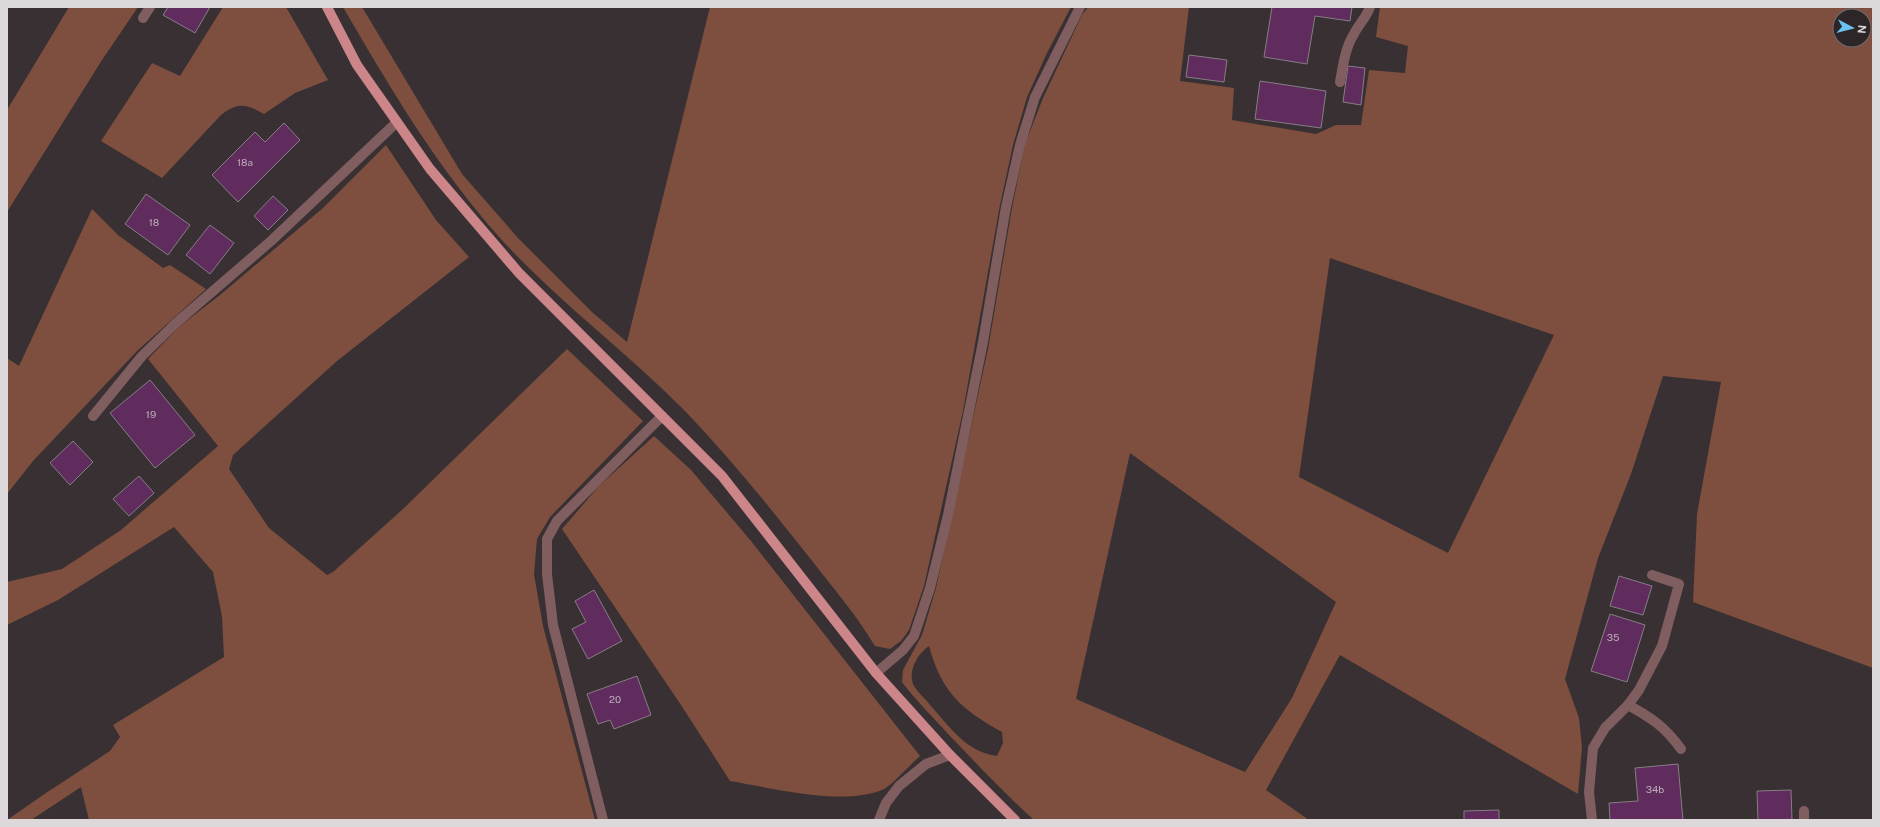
<svg xmlns="http://www.w3.org/2000/svg" width="1880" height="827" font-family="'Public Sans',sans-serif">
<rect width="100%" height="100%" fill="#383033"/>
<g fill="#7e4f3e" fill-rule="evenodd">
<polygon points="69,7 138,7 102,60 7,212 7,110"/>
<path d="M223 7H286L328 80 295 93 264 114C246 104 238 102 221 115L162 178 101 141 152 63 180 76Z"/>
<path d="M343 7H362L462 174 518 238 592 312 627 342 710 7H1071L1047 53 1027 97 1013 145 1000 205 963 411 924 586 909 630 901 641 890 649 875 646C857 616 834 589 813 562 772 510 731 459 685 411 626 351 557 301 501 239 438 169 390 88 343 7Z"/>
<path d="M1088 7H1189L1180 81 1234 88 1232 120 1316 134 1336 125H1361L1369 70 1405 73 1408 46 1376 37 1380 7H1873V668L1693 602 1697 514 1721 382 1663 376 1631 474 1598 558 1565 679 1579 718 1582 747 1578 794 1340 655 1266 790 1309 820H1034C1004 793 977 764 949 735 933 717 916 701 902 682L903 670 922 635 936 588 988 349 1012 208 1025 144 1043 98 1082 15ZM1840 16H1864V40H1840ZM1330 258 1554 335 1448 553 1299 477ZM1130 453 1336 602 1292 698 1245 772 1076 699ZM929 646C942 693 961 709 1002 732L1003 743 997 756C966 752 950 727 930 705 926 699 918 693 914 686 907 672 917 654 929 646Z"/>
<polygon points="386,145 436,220 469,257 337,361 233,455 229,469 269,528 327,575 333,572 403,509 567,349 643,421 550,517 537,539 534,574 543,626 595,820 89,820 81,787 31,820 7,820 46,793 110,751 120,737 113,725 224,657 222,616 213,572 174,527 58,600 7,625 7,582 62,569 121,530 218,446 148,359 180,326 220,295 323,208"/>
<polygon points="92,209 118,235 163,268 170,265 206,289 137,351 33,461 7,494 7,358 19,366"/>
<path d="M654 436 691 470 751 541 920 756C911 764 893 784 884 789 845 807 772 788 730 781L681 705 562 529 599 486Z"/>
</g>
<g fill="#602c5e" stroke="#857e84">
<polygon points="168,7 210,7 195,33 163,15"/>
<polygon points="1272,7 1352,7 1350,21 1315,16 1307,64 1264,57"/>
<polygon points="1189,55 1227,60 1224,82 1186,77"/>
<polygon points="1348,66 1365,68 1361,105 1343,102"/>
<polygon points="1260,81 1326,91 1321,128 1255,119"/>
<polygon points="284,123 300,140 238,202 212,175 255,132 265,142"/>
<polygon points="146,194 190,225 168,255 125,224"/>
<polygon points="273,196 288,210 268,230 254,216"/>
<polygon points="210,225 234,243 210,274 186,255"/>
<polygon points="150,380 195,435 155,468 110,413"/>
<polygon points="73,441 93,462 70,485 50,463"/>
<polygon points="139,476 154,493 129,516 113,499"/>
<polygon points="1619,576 1652,586 1643,615 1610,606"/>
<polygon points="594,590 622,641 588,659 572,629 586,622 575,601"/>
<polygon points="1610,614 1645,625 1627,682 1591,671"/>
<polygon points="637,676 651,715 614,729 610,720 598,724 587,694"/>
<polygon points="1678,764 1683,820 1610,820 1609,803 1638,801 1635,768"/>
<polygon points="1791,790 1792,820 1758,820 1757,791"/>
<polygon points="1499,810 1499,820 1464,820 1464,811"/>
</g>
<g fill="none" stroke-linecap="round" stroke-linejoin="round">
<g stroke="#805d5e" stroke-width="10">
<polyline points="143,18 150,7"/>
<path d="M1340 82C1343 66 1345 48 1354 34 1359 24 1366 18 1370 7"/>
<polyline points="93,416 142,356 176,323 271,241 397,122"/>
<polyline points="876,673 903,650 914,636 930,588 948,515 983,342 1006,207 1020,145 1035,97 1080,7"/>
<path d="M1628 705C1652 718 1665 727 1681 749"/>
<polyline points="1804,811 1804,820"/>
<polyline points="603,820 553,625 547,574 547,539 557,521 662,416"/>
<polyline points="879,820 886,803 899,786 926,764 950,755"/>
<polyline points="1592,820 1589,792 1593,748 1605,728 1628,705 1639,690 1662,646 1679,584 1652,575"/>
</g>
<polyline stroke="#cc8588" stroke-width="10" points="327,7 357,65 430,169 519,273 722,476 876,673 950,755 1015,820"/>
</g>
<g text-anchor="middle" dominant-baseline="central" stroke-width="3.5" stroke-linejoin="round" paint-order="stroke">
<g font-size="10" fill="#beadbb">
<text x="245" y="162">18a</text>
<text x="154" y="222">18</text>
<text x="151" y="414">19</text>
<text x="1613" y="637">35</text>
<text x="615" y="699">20</text>
<text x="1655" y="789">34b</text>
</g>
</g>
<rect width="1880" height="827" fill="none" stroke="#ddd8da" stroke-width="16"/>
<g transform="translate(1852 28) rotate(97)"><circle r="19" fill="#2d2629" stroke="#736d70"/>
<path d="M0-3L7 15L0 10L-7 15Z" fill="#6ac3f1"/>
<text y="-6" font-size="11" font-weight="bold" text-anchor="middle" fill="#ddd8da">N</text>
</g>
</svg>
